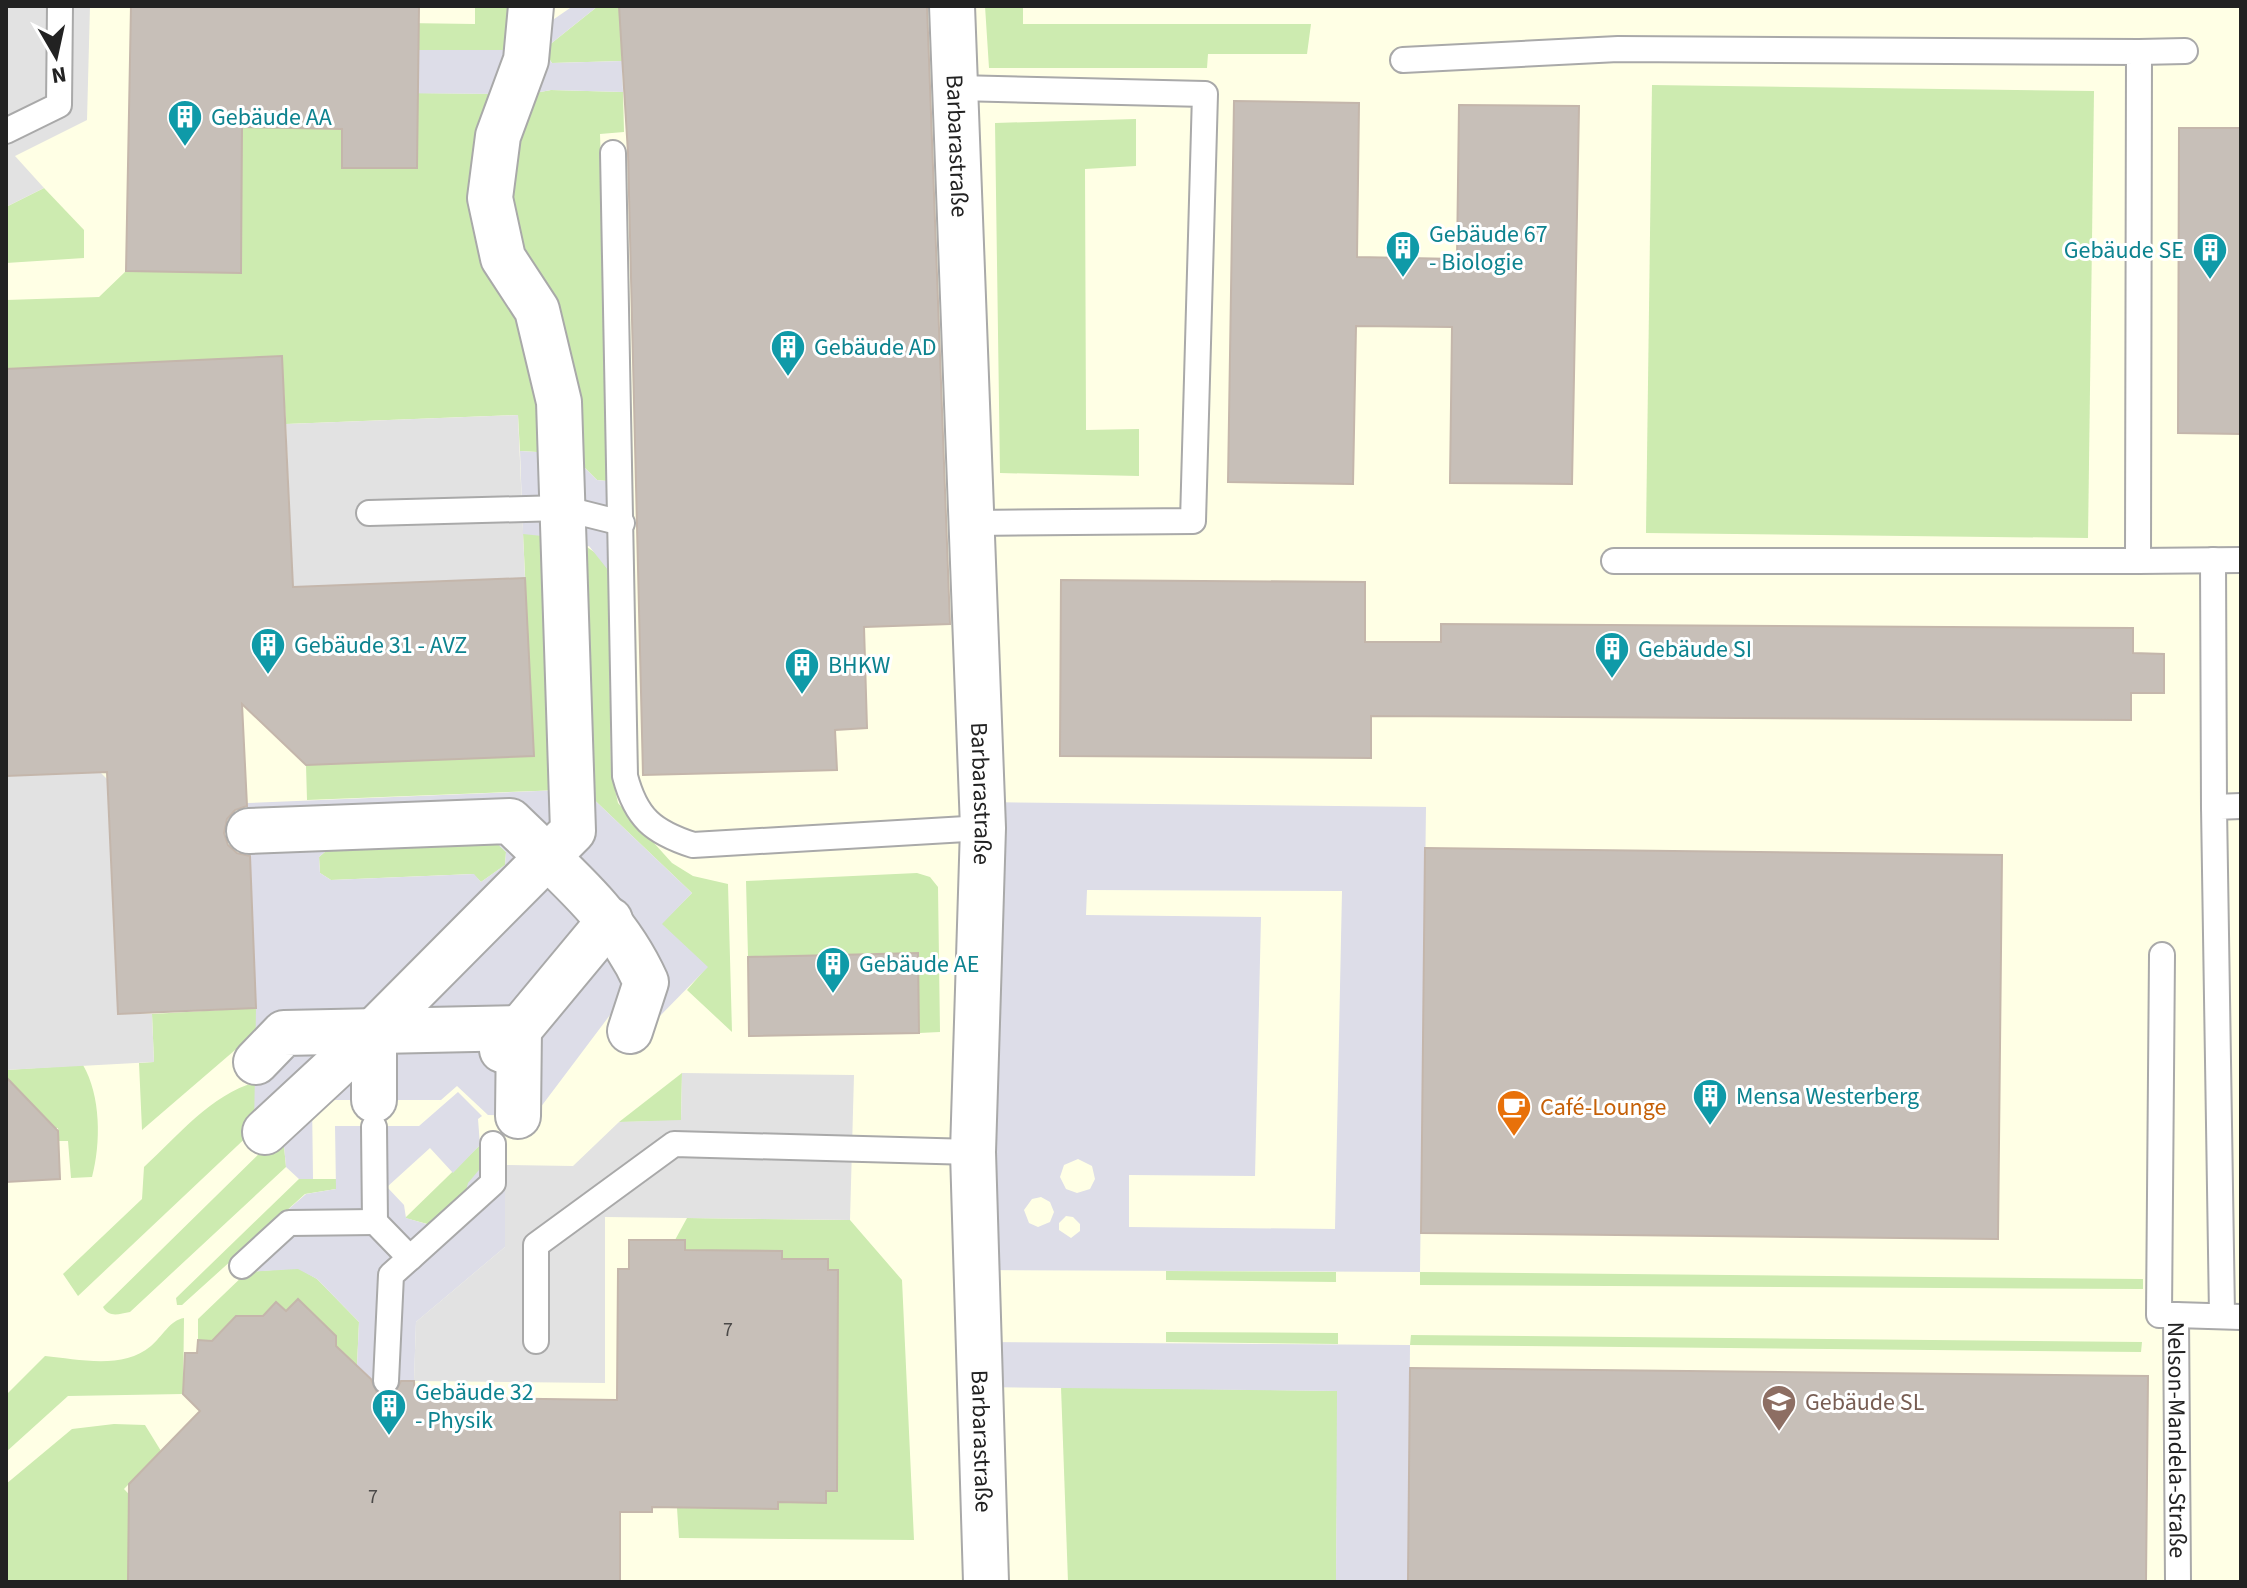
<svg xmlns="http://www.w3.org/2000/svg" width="2247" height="1588" font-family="'Source Sans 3',sans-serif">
<rect width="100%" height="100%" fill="#f2efe9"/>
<rect fill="#ffffe5" x="6" y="6" width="2235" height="1576"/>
<g fill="#cdebb0">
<polygon points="475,6 514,6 515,50 375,50 404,23 475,24"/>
<polygon points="598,6 619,6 622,61 552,63 543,50"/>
<polygon points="985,6 1023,6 1023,24 1311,24 1307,54 1208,54 1207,68 989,68"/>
<polygon points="1652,85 2094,91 2088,538 1646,533"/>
<polygon points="551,90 623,92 624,132 600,134 611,460 611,477 607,481 597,480 578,461 521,268 505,152 535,93"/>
<polygon points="418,93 502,94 516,302 549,447 537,452 520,451 518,415 286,424 282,356 6,369 6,300 99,297 126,271 240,272 242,127 342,129 342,168 416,168"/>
<polygon points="1136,119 1136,166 1085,169 1086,430 1139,429 1139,476 1000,473 995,123"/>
<polygon points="44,188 84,230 84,258 6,263 6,207"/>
<polygon points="533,533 542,536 562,790 307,800 306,765 534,756 523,534"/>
<polygon points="584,545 600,556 608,570 611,772 618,803 672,863 693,876 728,884 732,1032 687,990 707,967 661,924 692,893 584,790"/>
<polygon points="487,834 506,852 505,865 481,882 473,874 331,880 320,873 319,857 340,839"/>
<polygon points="917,873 930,877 938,887 940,1032 919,1033 917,953 748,957 746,881"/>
<polygon points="256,1008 256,1032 142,1130 139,1063 154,1062 152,1014"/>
<path d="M83 1065C101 1096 101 1143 92 1177L71 1178 68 1141H59L58 1128H46V1118L22 1094H6V1070Z"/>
<polygon points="682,1073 681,1121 619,1122"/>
<path d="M256 1082 254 1130 78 1296 63 1274 142 1199 144 1167C178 1136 210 1095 256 1082Z"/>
<path d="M273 1140 284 1146 286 1167 130 1312C119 1314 109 1318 103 1307Z"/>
<path d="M480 1145H484C484 1182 458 1203 431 1225L405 1218Z"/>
<polygon points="299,1179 336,1179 336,1189 305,1194 182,1305 177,1305 176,1298"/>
<polygon points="687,1218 850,1220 902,1280 914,1540 679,1538 677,1508 777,1509 778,1497 790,1502 825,1503 826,1491 837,1490 838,1271 828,1270 827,1259 782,1262 782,1251 685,1250 685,1240 675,1240"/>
<polygon points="298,1268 317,1279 359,1322 357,1365 336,1380 336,1336 298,1299 286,1311 276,1303 263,1316 237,1316 212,1341 198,1340 198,1319 247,1272"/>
<polygon points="1166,1271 1336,1272 1336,1282 1166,1280"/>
<polygon points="1420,1272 2143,1279 2143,1289 1420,1285"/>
<path d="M184 1318 183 1394 68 1396 6 1452V1395L45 1356C78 1359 123 1370 151 1346 162 1337 170 1320 184 1318Z"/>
<polygon points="1166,1332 1338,1333 1338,1344 1166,1342"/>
<polygon points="1411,1335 2142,1342 2141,1352 1410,1345"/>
<polygon points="1061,1387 1338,1391 1336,1582 1068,1582"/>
<polygon points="114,1424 145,1425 161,1451 124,1489 140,1506 128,1519 128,1582 6,1582 6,1484 72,1429"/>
</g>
<g fill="#e2e2e2">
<polygon points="6,6 90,6 87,120 15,156 44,188 6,207"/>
<polygon points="518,415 525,578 293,587 286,424"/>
<polygon points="100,772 107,779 118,1013 152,1014 154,1062 6,1070 6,776"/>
<polygon points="682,1073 854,1075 850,1220 605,1217 605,1383 414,1381 416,1322 505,1247 505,1165 573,1166 619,1122 681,1120"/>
</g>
<g fill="#dddde8" fill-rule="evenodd">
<path d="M514 6H542L541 28 573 6H598L543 50 552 63 622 61 623 92 551 90 535 93 508 140 502 204 512 247 543 303 557 339 578 461 597 480 607 481 621 473 623 580 608 570 589 546 579 549 578 558 584 790 692 893 662 924 708 967 655 1021 630 1031 610 1015 534 1116 488 1115 457 1086 441 1100H312L313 1179H299L286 1167 284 1146 265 1132 254 1130 256 1008 247 803 562 790 551 548 542 536 523 534 520 451 537 452 549 447 547 391 530 322 500 278 489 254 480 196V158L502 94 374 93 375 50H514ZM487 834 506 852 505 865 481 882 474 874 331 880 320 873 319 857 340 839Z"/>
<path d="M982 802 1426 807 1420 1272 976 1270ZM1087 890 1342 891 1335 1229 1129 1227V1175L1255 1176 1261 917 1086 915ZM1078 1159 1092 1166 1095 1179 1090 1189 1077 1193 1066 1189 1060 1177 1064 1165ZM1041 1197 1050 1202 1054 1212 1050 1222 1038 1227 1029 1223 1024 1210 1032 1199ZM1066 1216 1073 1217 1080 1224V1231L1071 1238 1059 1230V1223Z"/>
<polygon points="458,1092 482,1116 478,1119 480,1145 453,1173 430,1148 387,1187 404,1205 406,1218 430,1225 464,1198 468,1183 484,1164 484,1145 505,1144 505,1247 416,1322 414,1381 373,1381 357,1365 359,1322 317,1279 298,1269 247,1272 233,1257 306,1194 336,1189 335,1126 419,1126"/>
<polygon points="979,1342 1410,1345 1408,1582 1336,1582 1337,1391 982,1387"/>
</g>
<g fill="#c7bfb8" stroke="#c4b6ab" stroke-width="2">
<polygon points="131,6 419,6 417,168 342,168 342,129 242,127 241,273 126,271"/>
<polygon points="619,6 927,6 950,624 864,627 867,728 835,730 837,770 643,775 628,153"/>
<polygon points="1234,101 1359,103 1357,257 1457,259 1459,105 1579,106 1572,484 1450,483 1452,327 1356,326 1353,484 1228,482"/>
<polygon points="2179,128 2241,128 2241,434 2178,433"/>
<polygon points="282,356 293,587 525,578 534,756 306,765 242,704 247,806 235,810 227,819 224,833 228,845 237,853 250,856 256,1008 118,1014 107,772 6,776 6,369"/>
<polygon points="1061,580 1365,582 1365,642 1441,642 1441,624 2133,628 2133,653 2164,654 2164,693 2131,693 2131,720 1371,716 1371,758 1060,756"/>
<polygon points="1425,848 2002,855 1998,1239 1421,1233"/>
<polygon points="918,953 919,1033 749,1036 748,957"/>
<polygon points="6,1077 58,1131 60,1179 6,1182"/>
<polygon points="629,1240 685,1240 685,1250 782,1251 782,1259 828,1259 828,1270 838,1270 837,1491 826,1491 826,1503 778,1502 778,1509 652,1507 652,1512 620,1512 620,1582 128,1582 129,1484 200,1411 183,1394 185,1353 197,1353 198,1340 212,1341 236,1316 263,1316 276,1302 286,1311 298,1299 336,1336 336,1346 371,1379 377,1393 385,1396 394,1394 401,1381 414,1381 415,1397 617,1400 618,1269 629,1269"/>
<polygon points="1410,1368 2148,1376 2146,1582 1408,1582"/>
</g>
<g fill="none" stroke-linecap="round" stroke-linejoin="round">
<defs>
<g id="lane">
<polyline points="2139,52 2185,51"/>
<polyline points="1403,60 1618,49 2139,52 2138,561 2241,560"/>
<polyline points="957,88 1205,94 1193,521 973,523"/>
<polyline points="6,131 59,105 60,6"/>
<path d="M613 153 625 776C636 818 653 832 693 845L983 828"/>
<polyline points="369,513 562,508 622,523"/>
<polyline points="2213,560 2214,807"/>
<polyline points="1614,561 2138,561"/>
<path id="s1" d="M2162 955 2159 1315H2176L2178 1582"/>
<polyline points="374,1127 375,1222 410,1258 391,1275 386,1381"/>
<polyline points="410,1258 493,1183 493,1144"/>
<polyline points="242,1266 289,1223 375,1222"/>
<polyline points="2176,1315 2241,1317"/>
<polyline points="2222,1315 2214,807 2241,806"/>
<polyline points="536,1341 536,1245 674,1144 973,1152"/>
</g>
<g id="street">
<path id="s2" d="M952 6 983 828 973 1152 986 1582"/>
<path d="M249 831 510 821C562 872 616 915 646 982L630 1031"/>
<polyline points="502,1050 610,920"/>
<polyline points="256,1062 284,1033 519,1028 518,1116"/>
<polyline points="374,1100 374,1031"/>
<polyline points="265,1132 374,1031 573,831 559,402 537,310 503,258 490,198 498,136 526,60 531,6"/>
</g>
</defs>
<use href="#lane" stroke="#a9a9a9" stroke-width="28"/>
<use href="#street" stroke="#a9a9a9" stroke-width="48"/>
<use href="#lane" stroke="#fff" stroke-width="24"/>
<use href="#street" stroke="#fff" stroke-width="44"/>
</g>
<defs>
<symbol id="building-pin" viewBox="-11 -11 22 30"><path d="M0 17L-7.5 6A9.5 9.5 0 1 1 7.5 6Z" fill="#0f9aa8" stroke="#fff"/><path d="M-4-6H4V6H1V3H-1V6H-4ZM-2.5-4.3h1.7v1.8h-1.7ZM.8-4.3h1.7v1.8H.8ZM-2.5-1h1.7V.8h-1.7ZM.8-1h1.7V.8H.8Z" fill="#fff"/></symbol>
<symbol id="cafe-pin" viewBox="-11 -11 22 30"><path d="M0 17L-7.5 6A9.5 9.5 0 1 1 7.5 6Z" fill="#e8710a" stroke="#fff"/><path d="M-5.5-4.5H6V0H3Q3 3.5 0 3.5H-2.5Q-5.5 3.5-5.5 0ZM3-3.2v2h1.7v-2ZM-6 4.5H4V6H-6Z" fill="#fff"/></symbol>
<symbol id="university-pin" viewBox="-11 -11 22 30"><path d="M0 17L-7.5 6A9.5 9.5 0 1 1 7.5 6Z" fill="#8d6e63" stroke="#fff"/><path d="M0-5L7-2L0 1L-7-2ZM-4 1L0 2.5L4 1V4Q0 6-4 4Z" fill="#fff"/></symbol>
</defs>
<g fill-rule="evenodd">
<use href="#building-pin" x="165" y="97" width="40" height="54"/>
<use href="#building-pin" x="1383" y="228" width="40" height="54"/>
<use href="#building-pin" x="2190" y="230" width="40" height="54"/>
<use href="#building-pin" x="768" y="327" width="40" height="54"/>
<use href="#building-pin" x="248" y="625" width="40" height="54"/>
<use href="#building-pin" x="1592" y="629" width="40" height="54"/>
<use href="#building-pin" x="782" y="645" width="40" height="54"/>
<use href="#building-pin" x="813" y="944" width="40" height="54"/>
<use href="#building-pin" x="1690" y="1076" width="40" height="54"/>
<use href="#cafe-pin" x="1494" y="1087" width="40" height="54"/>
<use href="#university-pin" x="1759" y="1382" width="40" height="54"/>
<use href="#building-pin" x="369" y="1386" width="40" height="54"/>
</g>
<g text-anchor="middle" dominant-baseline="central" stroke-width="6" stroke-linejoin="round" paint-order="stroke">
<g font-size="20" fill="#4b4948">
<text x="728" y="1330">7</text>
<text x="373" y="1497">7</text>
</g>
<g font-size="24" fill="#0d838f" stroke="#fff" text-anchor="start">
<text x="211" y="117">Gebäude AA</text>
<text x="1429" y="234">Gebäude 67<tspan x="1429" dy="28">- Biologie</tspan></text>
<text x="2184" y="250" text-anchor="end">Gebäude SE</text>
<text x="814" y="347">Gebäude AD</text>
<text x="294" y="645">Gebäude 31 - AVZ</text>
<text x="1638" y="649">Gebäude SI</text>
<text x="828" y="665">BHKW</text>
<text x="859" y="964">Gebäude AE</text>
<text x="1736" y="1096">Mensa Westerberg</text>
<text x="415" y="1392">Gebäude 32<tspan x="415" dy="28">- Physik</tspan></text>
</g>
<g font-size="24" fill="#222" stroke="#fff">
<text stroke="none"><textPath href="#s2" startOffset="140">Barbarastraße</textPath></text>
<text stroke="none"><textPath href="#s2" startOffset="788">Barbarastraße</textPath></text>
<text stroke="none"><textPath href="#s2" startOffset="1436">Barbarastraße</textPath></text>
<text stroke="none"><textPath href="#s1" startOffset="502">Nelson-Mandela-Straße</textPath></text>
</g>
<g font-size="24" fill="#c56008" stroke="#fff" text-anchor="start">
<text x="1540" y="1107">Café-Lounge</text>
</g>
<g font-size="24" fill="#785e54" stroke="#fff" text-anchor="start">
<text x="1805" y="1402">Gebäude SL</text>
</g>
</g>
<rect width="2247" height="1588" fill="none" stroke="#222222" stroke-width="16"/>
<g transform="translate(56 56) rotate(171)" stroke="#ffffff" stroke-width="6" paint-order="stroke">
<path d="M0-6L14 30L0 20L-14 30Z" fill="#222222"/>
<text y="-12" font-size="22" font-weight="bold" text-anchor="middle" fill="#222222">N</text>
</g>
</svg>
